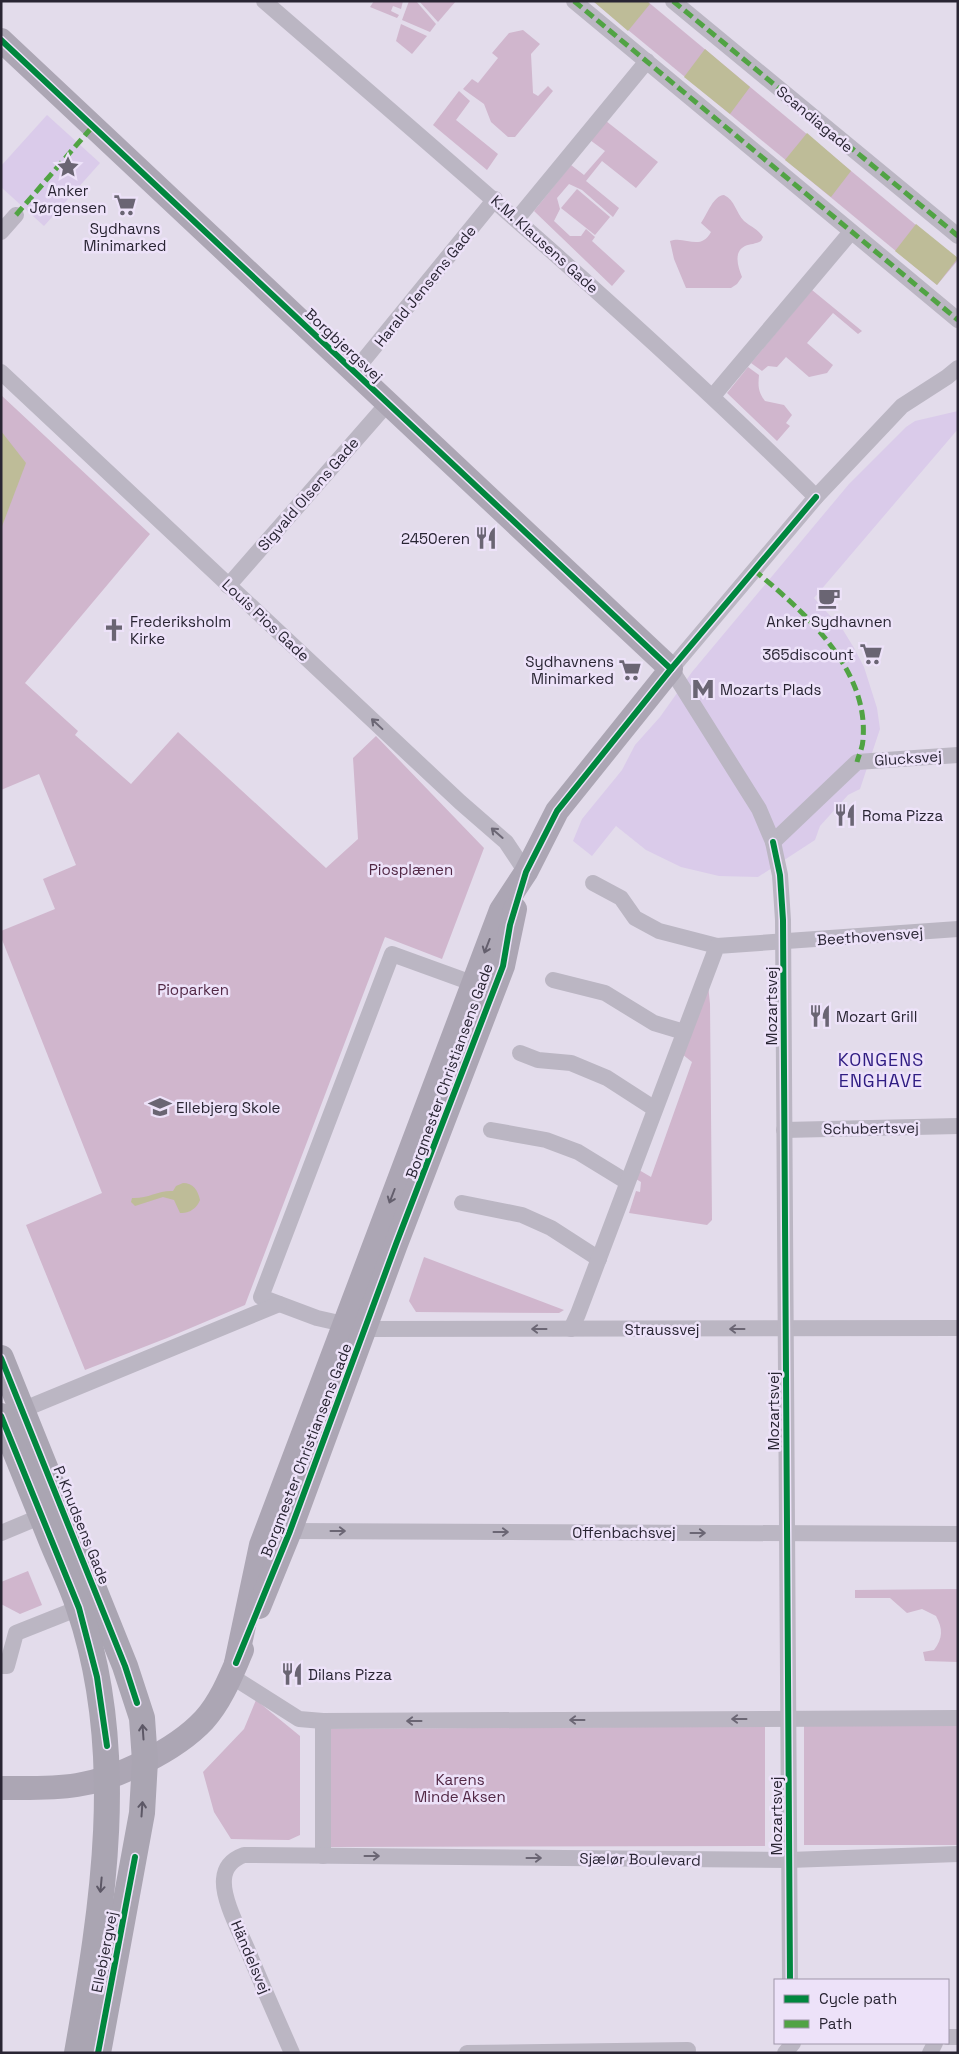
<svg xmlns="http://www.w3.org/2000/svg" width="959" height="2054" font-family="'Space Grotesk',sans-serif">
<rect width="100%" height="100%" fill="#e3dceb"/>
<g fill="#d0b6cd">
<polygon points="374,1 403,1 401,9 393,6 391,11 399,15 397,18 370,7"/>
<polygon points="409,1 416,1 436,24 430,32 402,20"/>
<polygon points="419,1 456,1 438,22"/>
<polygon points="593,1 647,1 958,260 937,285"/>
<polygon points="401,24 427,36 412,54 396,41"/>
<polygon points="523,30 540,44 531,54 533,93 538,96 548,86 553,91 515,137 508,137 491,122 484,104 463,89 472,79 478,83 498,58 492,53 509,33"/>
<polygon points="459,91 470,101 456,120 498,154 487,170 433,125"/>
<polygon points="606,121 658,162 636,188 602,161 586,181 619,208 613,217 582,190 569,184 557,198 560,209 554,221 570,236 581,236 586,229 595,237 592,241 625,271 612,286 534,211 571,165 584,175 605,151 590,140"/>
<polygon points="577,189 610,217 595,235 561,208"/>
<path d="M724 195C735 200 736 213 744 221 751 227 758 229 763 237L761 241C756 244 750 244 745 246 733 252 738 267 742 277L737 284 731 288H686L674 259 670 241C685 235 700 252 711 232L701 223C708 213 713 196 724 195Z"/>
<polygon points="812,290 862,331 858,334 833,313 807,343 833,365 827,373 809,377 786,357 777,367 768,366 762,371 751,363"/>
<path d="M748 367 759 375C758 386 758 392 765 401L784 405 792 415 786 423 790 426 777 441 727 393Z"/>
<polygon points="1,395 150,534 25,683 78,731 75,735 131,784 178,732 326,868 358,839 353,758 376,736 484,848 442,959 385,937 245,1305 167,1338 85,1370 26,1225 102,1193 1,937 1,931 55,909 43,879 76,865 39,774 1,790"/>
<polygon points="708,984 710,1004 712,1220 707,1225 629,1213 636,1191 640,1192 641,1182 636,1179 639,1170 651,1177 692,1062 682,1054"/>
<polygon points="424,1257 564,1310 559,1313 416,1312 409,1301"/>
<polygon points="28,1571 42,1605 20,1614 1,1604 1,1582"/>
<path d="M958 1589V1662L925 1661 923 1652 934 1650C943 1638 943 1629 936 1616L922 1609 907 1613 890 1598H855V1590Z"/>
<polygon points="256,1700 300,1736 300,1835 289,1840 231,1839 214,1812 203,1772 244,1729"/>
<rect x="804" y="1725" width="154" height="120"/>
<polygon points="765,1726 765,1846 329,1847 328,1729"/>
</g>
<g fill="#dacbea">
<polygon points="47,115 100,163 44,226 1,187 1,166"/>
<polygon points="958,411 958,429 814,598 843,630 854,648 864,667 877,708 880,729 860,789 848,795 820,826 815,840 758,877 719,876 681,867 646,850 616,826 592,856 573,841 582,819 622,770 635,745 660,717 692,672 849,484 906,427 915,421"/>
</g>
<g fill="#bebc98">
<polygon points="593,1 647,1 650,4 628,31"/>
<polygon points="705,49 750,87 730,114 684,77"/>
<polygon points="807,133 851,171 831,197 785,160"/>
<polygon points="916,224 958,258 937,285 895,251"/>
<polygon points="1,431 26,463 1,529"/>
<path d="M183 1183C193 1183 198 1190 200 1200 197 1208 189 1214 180 1213L174 1200 163 1197 135 1206 131 1202 132 1198C147 1199 159 1190 173 1191L176 1186Z"/>
</g>
<g fill="none" stroke-linecap="round" stroke-linejoin="round">
<g stroke="#bbb6c3" stroke-width="16">
<path d="M264 1C451 163 640 323 816 497"/>
<polyline points="574,1 958,320"/>
<polyline points="673,1 958,236"/>
<polyline points="517,219 647,61"/>
<polyline points="1,232 16,215"/>
<polyline points="1,372 460,802 506,842 526,872"/>
<polyline points="354,372 495,199"/>
<polyline points="713,396 851,232"/>
<polyline points="228,586 388,403"/>
<polyline points="773,842 857,762 958,755"/>
<polyline points="593,883 621,898 635,918 659,931 717,946"/>
<polyline points="553,980 605,993 654,1023 684,1032"/>
<polyline points="483,987 392,954 261,1297 317,1318 366,1329 958,1328"/>
<polyline points="520,1053 538,1060 571,1063 607,1078 655,1109"/>
<polyline points="491,1130 546,1140 578,1152 627,1182"/>
<polyline points="784,1130 958,1126"/>
<polyline points="462,1203 522,1215 551,1228 599,1259"/>
<polyline points="571,1329 578,1314 717,946 958,929"/>
<polyline points="22,1410 279,1304"/>
<polyline points="290,1531 958,1534"/>
<polyline points="1,1533 42,1516"/>
<polyline points="1,1666 7,1666 16,1633 79,1608"/>
<polyline points="231,1676 299,1719 323,1721 958,1718"/>
<polyline points="323,1856 323,1721"/>
<polyline points="790,1980 783,920 780,875 773,842 759,809 671,669 816,497 902,406 947,377 958,368"/>
<polyline points="948,2037 958,2037"/>
<path d="M292 2053C277 2019 262 1985 248 1951 240 1932 222 1899 224 1879 225 1866 233 1859 244 1855L789 1860 958 1854"/>
<polyline points="467,2053 688,2050"/>
<polyline points="785,2053 793,2043"/>
<polyline points="930,2053 935,2043"/>
</g>
<g stroke="#aca6b4" stroke-width="24">
<polyline points="1,40 671,669 557,811 526,872 501,910 261,1545 236,1663"/>
<polyline points="259,1607 290,1531 396,1244 503,966 515,909"/>
<path d="M1 1788C26 1788 52 1789 77 1785 117 1779 176 1750 204 1720 222 1700 232 1673 242 1650"/>
</g>
<g stroke="#aaa5b2" stroke-width="26">
<polyline points="1,1358 125,1666 142,1718 145,1761 142,1813 98,2053"/>
<path d="M1 1416C18 1458 35 1500 52 1542 61 1564 72 1586 79 1608 128 1752 103 1907 77 2053"/>
</g>
<g stroke="#51a344" stroke-width="5" stroke-dasharray="10 5" stroke-linecap="butt">
<polyline points="574,1 958,320"/>
<polyline points="673,1 958,236"/>
<polyline points="16,215 93,126"/>
<path d="M754 570C803 611 869 668 863 739 863 747 859 754 857 762"/>
</g>
<defs>
<g id="cycleway">
<polyline points="1,40 671,669"/>
<polyline points="773,842 780,875 783,920 790,1980"/>
<polyline points="1,1358 125,1666 137,1703"/>
<polyline points="1,1416 79,1608 97,1677 107,1746"/>
<polyline points="236,1663 290,1531 396,1244 503,966 510,925 526,872 557,811 671,669 816,497"/>
<polyline points="98,2053 135,1857"/>
</g>
</defs>
<use href="#cycleway" stroke="#ede2f9" stroke-width="9"/>
<use href="#cycleway" stroke="#00873e" stroke-width="6"/>
</g>
<defs><path id="oneway-shaft" d="M-6 0H5M1.5-3L5.5 0L1.5 3" fill="none" stroke-width="1.6" stroke-linecap="round" stroke-linejoin="round" transform="scale(1.25)"/></defs>
<g stroke="#6b6674">
<use href="#oneway-shaft" transform="translate(377 724) rotate(-137)"/>
<use href="#oneway-shaft" transform="translate(497 833) rotate(-139)"/>
<use href="#oneway-shaft" transform="translate(539 1329) rotate(180)"/>
<use href="#oneway-shaft" transform="translate(737 1329) rotate(180)"/>
<use href="#oneway-shaft" transform="translate(338 1531)"/>
<use href="#oneway-shaft" transform="translate(501 1532)"/>
<use href="#oneway-shaft" transform="translate(698 1533)"/>
<use href="#oneway-shaft" transform="translate(739 1719) rotate(180)"/>
<use href="#oneway-shaft" transform="translate(577 1720) rotate(180)"/>
<use href="#oneway-shaft" transform="translate(414 1721) rotate(180)"/>
<use href="#oneway-shaft" transform="translate(372 1856)"/>
<use href="#oneway-shaft" transform="translate(534 1858)"/>
</g>
<g stroke="#645f6d">
<use href="#oneway-shaft" transform="translate(487 946) rotate(111)"/>
<use href="#oneway-shaft" transform="translate(392 1196) rotate(111)"/>
</g>
<g stroke="#5d5866">
<use href="#oneway-shaft" transform="translate(143 1732) rotate(-94)"/>
<use href="#oneway-shaft" transform="translate(142 1809) rotate(-86)"/>
<use href="#oneway-shaft" transform="translate(101 1885) rotate(95)"/>
</g>
<defs>
<symbol id="sight-bare" viewBox="-9 -9 18 18"><path d="M0-6L1.8-2.2L6-1.7L2.9 1.2L3.7 5.4L0 3.3L-3.7 5.4L-2.9 1.2L-6-1.7L-1.8-2.2Z" fill="#6a6573" stroke="#ede2f9" stroke-width="2.5" paint-order="stroke"/></symbol>
<symbol id="supermarket-bare" viewBox="-9 -9 18 18"><path d="M-6-5.5h2.5l.6 2H6L4.5 2H-2.5L-4.4-4H-6ZM-1.5 3.2a1.3 1.3 0 1 0 .1 0ZM3 3.2a1.3 1.3 0 1 0 .1 0Z" fill="#6a6573" stroke="#ede2f9" stroke-width="2.5" paint-order="stroke"/></symbol>
<symbol id="restaurant-bare" viewBox="-9 -9 18 18"><path d="M-5-6h1v4h1v-4h1v4h1v-4h1v5L-1.5 .5V6h-2V.5L-5-1ZM5-6V6H3V1.5H1.5Q1.5-4 5-6Z" fill="#6a6573" stroke="#ede2f9" stroke-width="2.5" paint-order="stroke"/></symbol>
<symbol id="cafe-bare" viewBox="-9 -9 18 18"><path d="M-5.5-4.5H6V0H3Q3 3.5 0 3.5H-2.5Q-5.5 3.5-5.5 0ZM3-3.2v2h1.7v-2ZM-6 4.5H4V6H-6Z" fill="#6a6573" stroke="#ede2f9" stroke-width="2.5" paint-order="stroke"/></symbol>
<symbol id="church-bare" viewBox="-9 -9 18 18"><path d="M-1.2-6h2.4v3.5h3.3v2.4h-3.3V6h-2.4V-.1h-3.3v-2.4h3.3Z" fill="#6a6573" stroke="#ede2f9" stroke-width="2.5" paint-order="stroke"/></symbol>
<symbol id="metro-bare" viewBox="-9 -9 18 18"><path d="M-5.5 5V-5H-3L0 0L3-5H5.5V5H3V-.5L0 4L-3-.5V5Z" fill="#6a6573" stroke="#ede2f9" stroke-width="2.5" paint-order="stroke"/></symbol>
<symbol id="school-bare" viewBox="-9 -9 18 18"><path d="M0-5L7-2L0 1L-7-2ZM-4 1L0 2.5L4 1V4Q0 6-4 4Z" fill="#6a6573" stroke="#ede2f9" stroke-width="2.5" paint-order="stroke"/></symbol>
</defs>
<g fill-rule="evenodd">
<use href="#sight-bare" x="52" y="151" width="32" height="32"/>
<use href="#supermarket-bare" x="109" y="189" width="32" height="32"/>
<use href="#restaurant-bare" x="470" y="522" width="32" height="32"/>
<use href="#cafe-bare" x="813" y="582" width="32" height="32"/>
<use href="#church-bare" x="98" y="614" width="32" height="32"/>
<use href="#supermarket-bare" x="855" y="638" width="32" height="32"/>
<use href="#supermarket-bare" x="614" y="654" width="32" height="32"/>
<use href="#metro-bare" x="687" y="673" width="32" height="32"/>
<use href="#restaurant-bare" x="829" y="799" width="32" height="32"/>
<use href="#restaurant-bare" x="804" y="1000" width="32" height="32"/>
<use href="#school-bare" x="144" y="1091" width="32" height="32"/>
<use href="#restaurant-bare" x="276" y="1658" width="32" height="32"/>
</g>
<g text-anchor="middle" dominant-baseline="central" stroke-width="5" stroke-linejoin="round" paint-order="stroke">
<g font-size="15" fill="#292533" stroke="#ede2f9">
<text transform="translate(815 119) rotate(40)">Scandiagade</text>
<text transform="translate(545 244) rotate(42)">K.M. Klausens Gade</text>
<text transform="translate(425 286) rotate(-51)">Harald Jensens Gade</text>
<text transform="translate(344 345) rotate(43)">Borgbjergsvej</text>
<text transform="translate(308 494) rotate(-49)">Sigvald Olsens Gade</text>
<text transform="translate(266 620) rotate(43)">Louis Pios Gade</text>
<text transform="translate(908 758) rotate(-4)">Glucksvej</text>
<text transform="translate(870 936) rotate(-4)">Beethovensvej</text>
<text transform="translate(771 1006) rotate(-90)">Mozartsvej</text>
<text transform="translate(449 1071) rotate(-70)">Borgmester Christiansens Gade</text>
<text transform="translate(871 1128) rotate(-1)">Schubertsvej</text>
<text x="662" y="1329">Straussvej</text>
<text transform="translate(773 1411) rotate(-90)">Mozartsvej</text>
<text transform="translate(306 1450) rotate(-69)">Borgmester Christiansens Gade</text>
<text transform="translate(82 1525) rotate(68)">P. Knudsens Gade</text>
<text x="624" y="1532">Offenbachsvej</text>
<text transform="translate(776 1816) rotate(-90)">Mozartsvej</text>
<text transform="translate(640 1859) rotate(1)">Sjælør Boulevard</text>
<text transform="translate(104 1952) rotate(-79)">Ellebjergvej</text>
<text transform="translate(251 1957) rotate(67)">Händelsvej</text>
</g>
<g font-size="15" fill="#292533" stroke="#ede2f9" text-anchor="start">
<text x="68" y="190" text-anchor="middle">Anker<tspan x="68" dy="17">Jørgensen</tspan></text>
<text x="125" y="228" text-anchor="middle">Sydhavns<tspan x="125" dy="17">Minimarked</tspan></text>
<text x="470" y="538" text-anchor="end">2450eren</text>
<text x="130" y="621">Frederiksholm<tspan x="130" dy="17">Kirke</tspan></text>
<text x="829" y="621" text-anchor="middle">Anker Sydhavnen</text>
<text x="854" y="654" text-anchor="end">365discount</text>
<text x="614" y="661" text-anchor="end">Sydhavnens<tspan x="614" dy="17">Minimarked</tspan></text>
<text x="720" y="689">Mozarts Plads</text>
<text x="862" y="815">Roma Pizza</text>
<text x="836" y="1016">Mozart Grill</text>
<text x="176" y="1107">Ellebjerg Skole</text>
<text x="308" y="1674">Dilans Pizza</text>
</g>
<g font-size="15" fill="#522845" stroke="#ede2f9">
<text x="411" y="869">Piosplænen</text>
<text x="193" y="989">Pioparken</text>
<text x="460" y="1779">Karens<tspan x="460" dy="17">Minde Aksen</tspan></text>
</g>
<g font-size="18" letter-spacing="1" fill="#301d83" stroke="#ede2f9">
<text x="881" y="1059">KONGENS<tspan x="881" dy="21">ENGHAVE</tspan></text>
</g>
</g>
<rect width="959" height="2054" fill="none" stroke="#292533" stroke-width="5"/>
<rect x="774" y="1979" width="175" height="65" fill="#ede2f9" stroke="#9f96aa"/>
<rect x="784" y="1995" width="25" height="8" fill="#00873e" stroke="#9f96aa"/>
<text x="819" y="2004" font-size="15" fill="#292533">Cycle path</text>
<rect x="784" y="2020" width="25" height="8" fill="#51a344" stroke="#9f96aa"/>
<text x="819" y="2029" font-size="15" fill="#292533">Path</text>
</svg>
